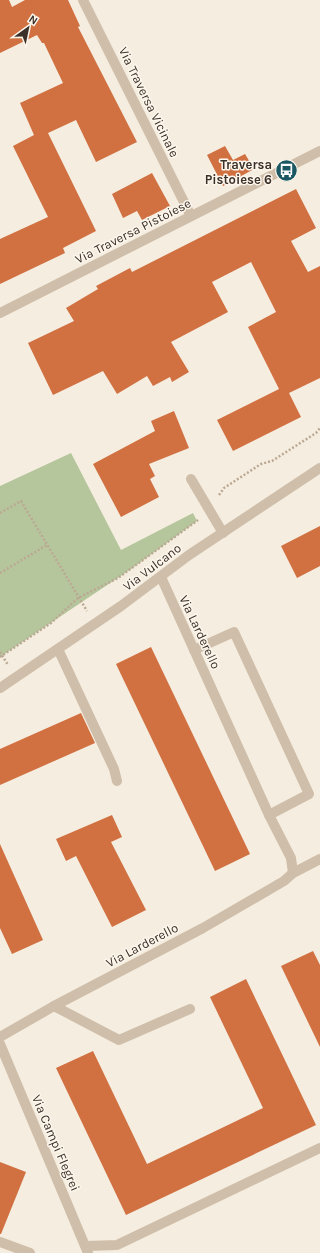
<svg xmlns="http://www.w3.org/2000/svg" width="320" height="1253" font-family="Karla,sans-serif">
<rect width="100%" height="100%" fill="#f5eddf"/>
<polygon fill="#b5c69d" points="71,453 121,550 193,513 197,521 131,569 0,657 0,486"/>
<g fill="#d17041">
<polygon points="0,0 9,0 12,7 25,0 68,0 80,26 78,27 137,142 96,162 76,120 48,133 96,231 63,248 65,253 0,284 0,239 48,217 13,146 34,135 20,103 63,83 44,43 42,43 37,35 0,53"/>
<polygon points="225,146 233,160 245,154 254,169 223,186 207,155"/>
<polygon points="152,173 170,206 142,220 137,211 123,218 112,194"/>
<polygon points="296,189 316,228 291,241 308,272 320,266 320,378 289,393 301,417 233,451 217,420 279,389 248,327 276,312 251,262 212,282 228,312 171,342 189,372 172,382 170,377 153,386 147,376 117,394 103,371 53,395 28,343 74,321 66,308 98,289 96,286 130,268 132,272"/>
<polygon points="174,411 189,448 149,464 155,476 150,479 159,497 121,517 93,464 155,431 151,421"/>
<polygon points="320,526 320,566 297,578 281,546"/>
<polygon points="151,647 250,854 215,871 116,664"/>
<polygon points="81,713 95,743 0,785 0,749"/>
<polygon points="112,815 122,837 111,842 146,910 112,927 76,856 66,861 56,839"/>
<polygon points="0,844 43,940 12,954 0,928"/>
<polygon points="313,951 320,965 320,1047 281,966"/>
<polygon points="246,979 316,1125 126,1215 56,1068 93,1051 147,1164 263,1108 210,997"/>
<polygon points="0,1162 26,1172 1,1234 0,1234"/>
</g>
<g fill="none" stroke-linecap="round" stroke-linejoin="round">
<g stroke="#bba893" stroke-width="2.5" stroke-dasharray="2 2" stroke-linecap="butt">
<polyline points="219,495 224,488 261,464 272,461 316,433 320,428"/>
<polyline points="0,513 21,501 87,611"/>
<polyline points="0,573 47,545"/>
<polyline points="0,652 8,665"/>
<polyline points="0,657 51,623 78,598 118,578 198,520"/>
</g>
<g stroke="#cfbea9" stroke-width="10">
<polyline points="58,649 114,769 117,781"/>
<polyline points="194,650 234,632 309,794 269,815"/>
<polyline points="54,1006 119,1040 190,1009"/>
</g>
<g stroke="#cfbea9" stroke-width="10">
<polyline points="83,0 191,216"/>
<polyline points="0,313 320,151"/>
<polyline points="191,479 223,533"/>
<polyline points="161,577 269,815 291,858 293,873"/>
<polyline points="0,688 121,606 189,555 320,468"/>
<polyline points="0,1037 54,1006 203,928 284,881 293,873 320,859"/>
<polyline points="0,1044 88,1253"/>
<polyline points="0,1242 30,1253"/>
<polyline points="86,1246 117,1245 320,1148"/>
</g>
</g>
<defs>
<symbol id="bus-disc" viewBox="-11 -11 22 22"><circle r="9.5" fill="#1a5762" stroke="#fcf6ec"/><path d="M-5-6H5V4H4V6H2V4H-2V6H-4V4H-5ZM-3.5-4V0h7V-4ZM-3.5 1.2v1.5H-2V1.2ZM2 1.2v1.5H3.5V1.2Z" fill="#fff"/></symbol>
</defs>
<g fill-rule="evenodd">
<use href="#bus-disc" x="274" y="158" width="25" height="25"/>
</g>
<g text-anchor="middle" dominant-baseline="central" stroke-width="3" stroke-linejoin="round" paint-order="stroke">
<g font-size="13" fill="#3c3129" stroke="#fcf6ec">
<text transform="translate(149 102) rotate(64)">Via Traversa Vicinale</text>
<text transform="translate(133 231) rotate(-27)">Via Traversa Pistoiese</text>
<text transform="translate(152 567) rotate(-37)">Via Vulcano</text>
<text transform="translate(200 632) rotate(65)">Via Larderello</text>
<text transform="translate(142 945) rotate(-28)">Via Larderello</text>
<text transform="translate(56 1143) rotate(67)">Via Campi Flegrei</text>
</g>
<g font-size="13" font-weight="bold" fill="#3c3129" stroke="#fcf6ec" text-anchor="end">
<text x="272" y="164">Traversa<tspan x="272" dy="15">Pistoiese 6</tspan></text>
</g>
</g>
<g transform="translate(28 28) rotate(33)" stroke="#fcf6ec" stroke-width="3" paint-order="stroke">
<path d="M0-3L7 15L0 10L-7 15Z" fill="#3c3129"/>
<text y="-6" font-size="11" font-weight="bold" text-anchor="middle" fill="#3c3129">N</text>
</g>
</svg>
